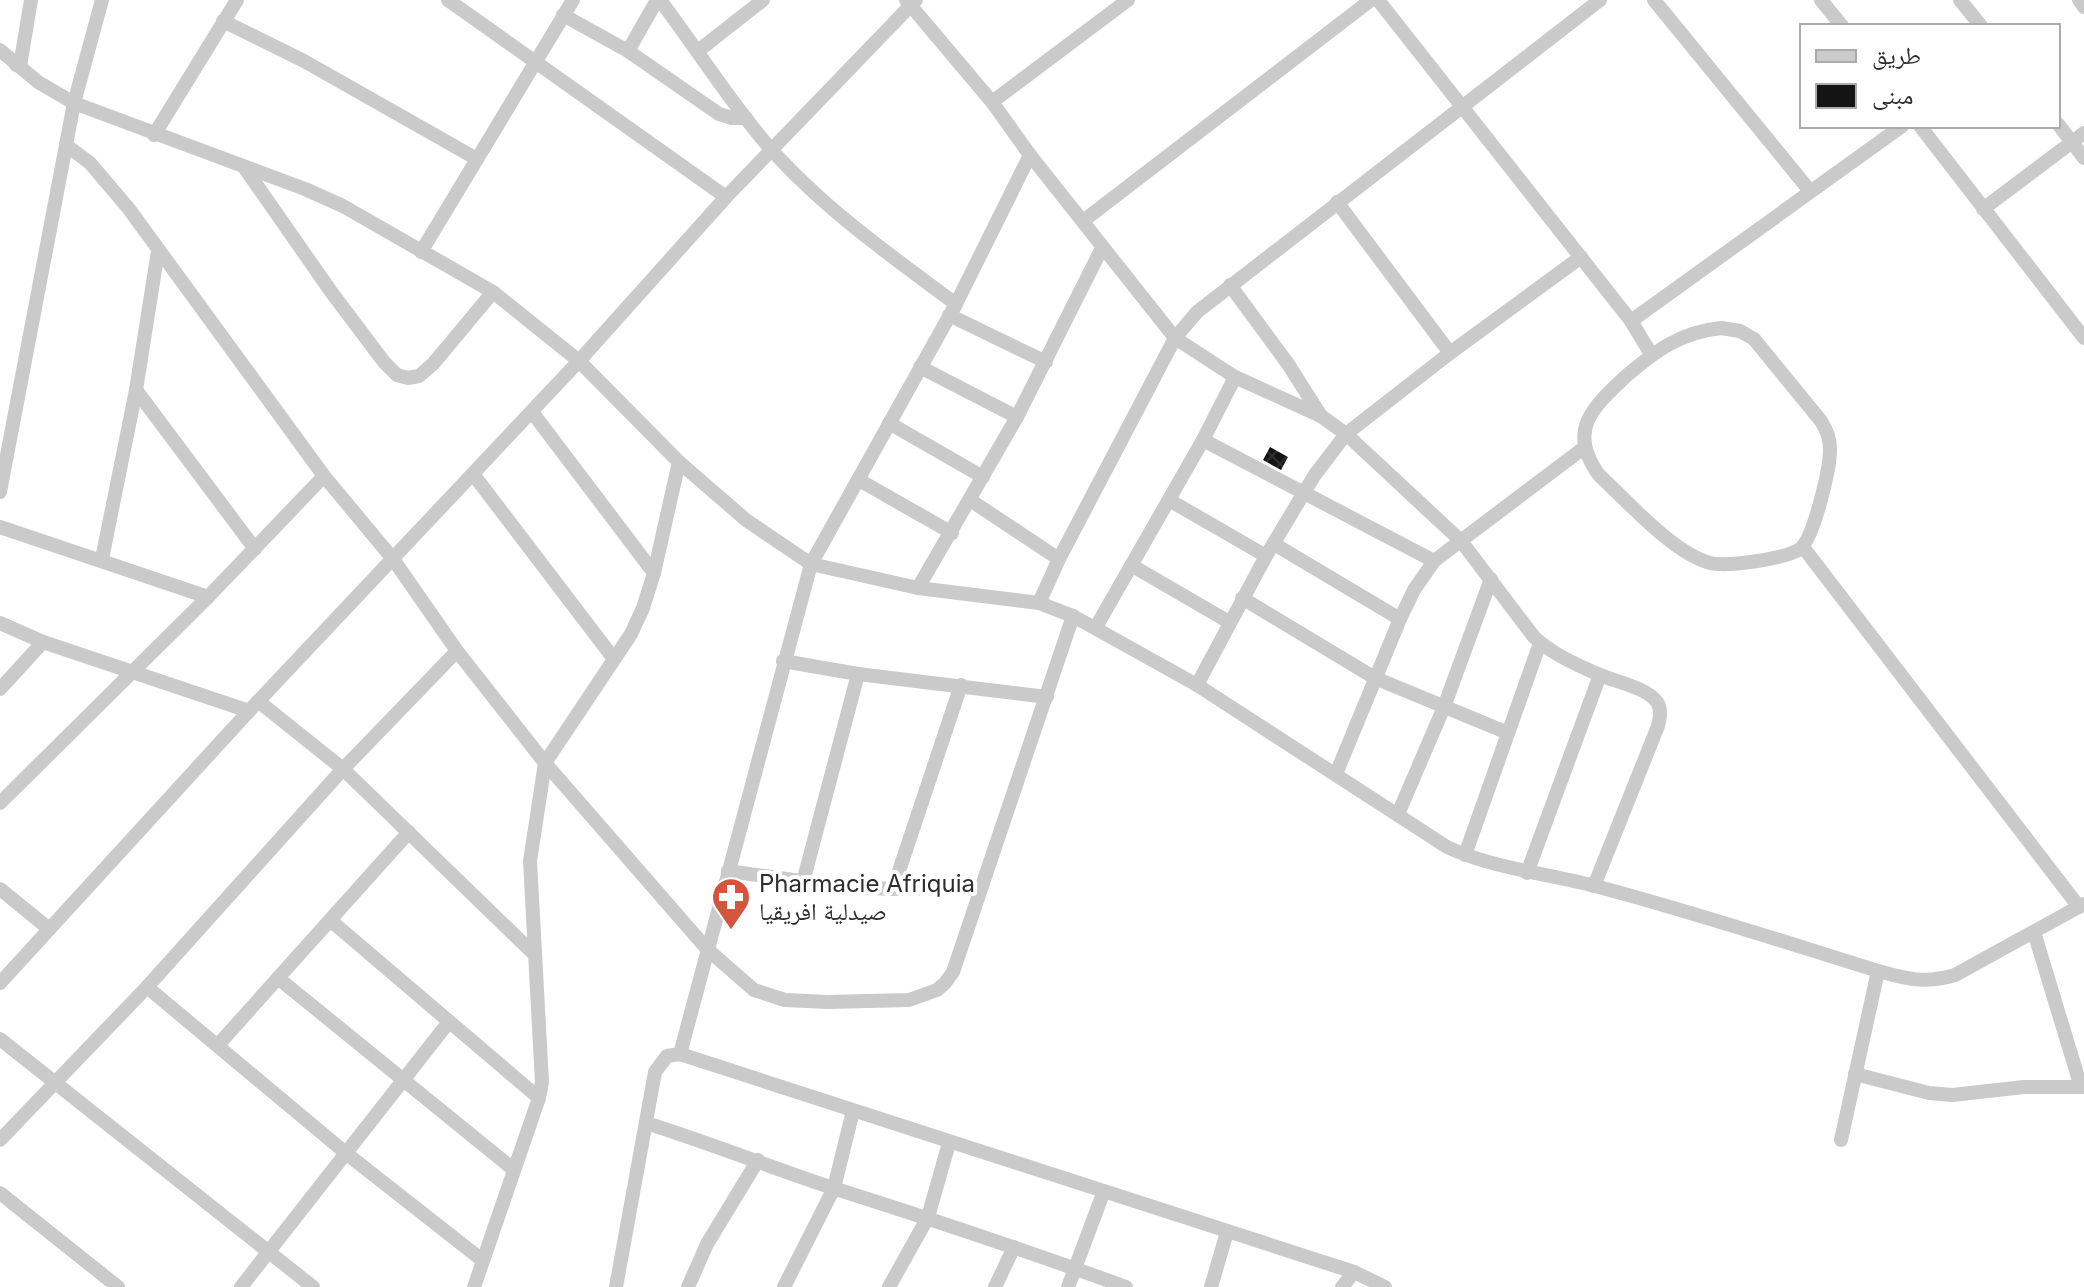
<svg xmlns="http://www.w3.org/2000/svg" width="2084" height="1287" font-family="Inter,'Noto Naskh Arabic',sans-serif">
<defs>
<pattern id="building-cross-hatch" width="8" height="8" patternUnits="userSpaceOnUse" patternTransform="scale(2)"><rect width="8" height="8" fill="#141414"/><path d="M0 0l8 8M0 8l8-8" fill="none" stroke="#2e2e2e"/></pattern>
</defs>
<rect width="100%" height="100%" fill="#fff"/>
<polygon fill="url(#building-cross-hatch)" points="1270,447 1288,457 1281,470 1263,460"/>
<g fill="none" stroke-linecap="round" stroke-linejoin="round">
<g stroke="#cacaca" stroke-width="14">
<polyline points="448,0 726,197"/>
<path d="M660 0C697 49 729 101 769 147 823 208 891 256 956 304"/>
<polyline points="906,0 992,102 1030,155 1175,338 1235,377 1321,416"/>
<polyline points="1378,0 1631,321 1651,354"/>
<polyline points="1654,0 1810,191"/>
<polyline points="1821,0 1842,26"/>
<polyline points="1960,0 1981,26"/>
<polyline points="2079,0 2084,7"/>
<polyline points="563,15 628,51 719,114 732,118 746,118"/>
<polyline points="223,21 304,61 477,159"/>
<path d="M0 50 38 82 74 103 305 189 343 206 493 292 579 361 679 462 746 520 811 564 918 588 1039 603 1073 616 1197 685 1447 847C1495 869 1545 873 1595 886 1690 911 1785 942 1878 971 1907 979 1925 984 1955 975L2084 904"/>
<polyline points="628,51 657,0"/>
<polyline points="698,51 763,0"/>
<polyline points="16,65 20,66 31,0"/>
<polyline points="992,102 1128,0"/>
<polyline points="2058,124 2084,158"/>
<polyline points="1920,126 2084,338"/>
<polyline points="154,135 237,0"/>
<polyline points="66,145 90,163 129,209 324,476 393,559 457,651 545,763 707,949 754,990 785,1000 828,1002 909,1000 937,990 945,983 953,972 1073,616"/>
<polyline points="244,167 332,293 384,362 397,375 408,378 419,376 433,364 493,292"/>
<polyline points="1337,202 1450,353"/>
<polyline points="1983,209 2084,133"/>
<polyline points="1083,221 1371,0"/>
<polyline points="421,252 573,0"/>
<path d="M1230 285 1288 364 1321 416 1346 434 1461 541 1534 637C1552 654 1577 665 1600 675 1616 682 1646 687 1657 702 1662 710 1660 718 1658 726L1594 886"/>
<polyline points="949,315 1046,362"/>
<polyline points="1631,321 1902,126"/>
<path d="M1721 328 1740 331 1754 339 1821 421C1827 431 1830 438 1830 450 1830 468 1814 538 1800 549 1785 559 1727 567 1710 563 1673 553 1627 501 1599 475 1567 431 1592 408 1625 377 1655 351 1681 332 1721 328Z"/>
<polyline points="920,367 1017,417"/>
<polyline points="136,390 255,549"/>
<polyline points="532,412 654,573"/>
<polyline points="889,423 983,477"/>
<polyline points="1203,440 1434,561"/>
<polyline points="473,474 614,659"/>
<polyline points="859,480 952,533"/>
<polyline points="0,492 74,103 102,0"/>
<polyline points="970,500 1059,559"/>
<polyline points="1169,500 1266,556"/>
<polyline points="0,527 208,597"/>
<polyline points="1274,544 1400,619"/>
<polyline points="1803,547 2079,907"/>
<polyline points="102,559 136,390 158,251"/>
<polyline points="1131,565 1229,622"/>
<polyline points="918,588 1017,417 1102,248"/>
<polyline points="1242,598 1375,678 1508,733"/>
<polyline points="1039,603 1059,559 1175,338 1197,312 1600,0"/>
<polyline points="0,623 43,642 249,711"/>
<polyline points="1096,627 1203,440 1235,377"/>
<polyline points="783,661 858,674 1047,697"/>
<polyline points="1197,685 1266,556 1314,476 1346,434 1450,353 1581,257"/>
<polyline points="0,689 43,642"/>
<polyline points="258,701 343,769 535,955"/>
<polyline points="1336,774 1400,619 1414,590 1434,561 1585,447"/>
<polyline points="0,803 208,597 324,476"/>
<polyline points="1398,814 1444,707 1491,579"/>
<polyline points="1465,855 1540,643"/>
<polyline points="728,871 844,887 893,889 980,887"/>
<polyline points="1527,873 1600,675"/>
<polyline points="803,882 858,674"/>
<polyline points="0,889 48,928"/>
<polyline points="893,889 961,685"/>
<polyline points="330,920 539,1098"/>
<polyline points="2034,932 2081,1087"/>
<polyline points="278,978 513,1169"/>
<polyline points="0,983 249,711 579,361 726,197 916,0"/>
<polyline points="147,987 347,1154 482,1260"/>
<polyline points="0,1039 313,1287"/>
<polyline points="218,1045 409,832"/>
<polyline points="680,1054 811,564 956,304 1030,155"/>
<polyline points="1855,1074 1929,1093 1952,1095 2024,1087 2084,1087"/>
<path d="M646 1123C710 1143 772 1168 836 1189 934 1220 1030 1252 1126 1287"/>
<polyline points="0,1140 147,987 343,769 457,651"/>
<polyline points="1841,1140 1878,971"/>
<polyline points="0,1193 118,1287"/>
<polyline points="241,1287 448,1023"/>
<polyline points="474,1287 539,1098 542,1082 530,861 545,763 631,634 643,608 654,573 679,462"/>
<polyline points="616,1287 655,1072 667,1056 680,1054 1354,1272 1385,1287"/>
<polyline points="688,1287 707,1244 758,1160"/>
<polyline points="784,1287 834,1188 853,1111"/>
<polyline points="889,1287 928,1217 949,1143"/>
<polyline points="995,1287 1014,1247"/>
<polyline points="1068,1287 1104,1191"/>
<polyline points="1211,1287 1227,1232"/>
<polyline points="1342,1287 1354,1272"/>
</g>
</g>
<defs>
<symbol id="pharmacy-pin" viewBox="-11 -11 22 30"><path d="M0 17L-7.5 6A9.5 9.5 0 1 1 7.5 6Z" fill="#d5543e" stroke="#fff"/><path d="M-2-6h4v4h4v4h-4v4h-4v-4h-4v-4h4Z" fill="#fff"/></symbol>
</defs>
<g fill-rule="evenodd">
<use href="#pharmacy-pin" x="709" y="875" width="44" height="60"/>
</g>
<g text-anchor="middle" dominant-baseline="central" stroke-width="8" stroke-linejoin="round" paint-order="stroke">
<g font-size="24" fill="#2d2d2d" stroke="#fff" text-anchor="start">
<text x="759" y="883">Pharmacie Afriquia<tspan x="759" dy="28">صيدلية افريقيا</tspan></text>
</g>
</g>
<rect x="1800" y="24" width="260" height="104" fill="#ffffff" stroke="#ababab" stroke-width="2"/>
<rect x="1816" y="50" width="40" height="12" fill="#cacaca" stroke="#ababab" stroke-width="2"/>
<text x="1872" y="64" font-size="24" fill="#2d2d2d">طريق</text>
<rect x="1816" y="84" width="40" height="24" fill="#141414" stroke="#ababab" stroke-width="2"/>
<text x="1872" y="104" font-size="24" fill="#2d2d2d">مبنى</text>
</svg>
